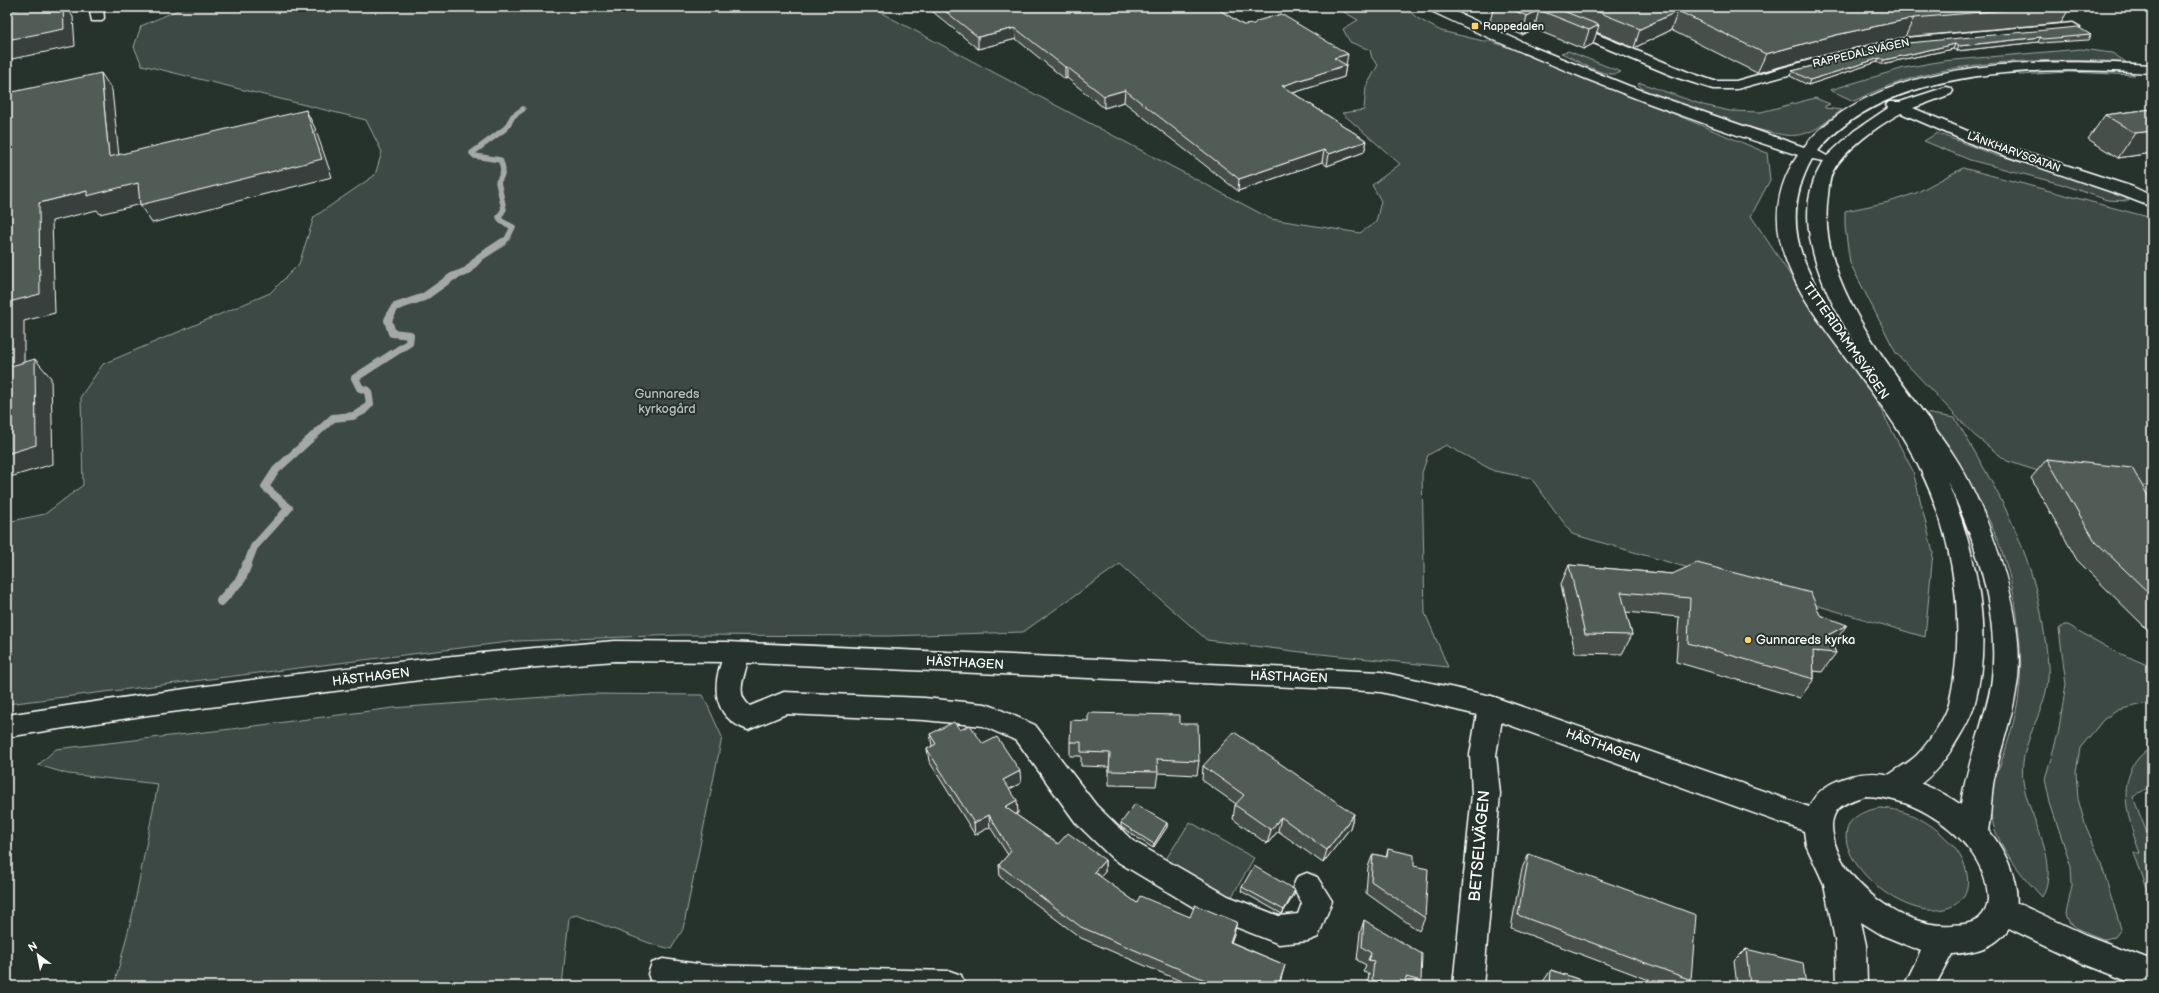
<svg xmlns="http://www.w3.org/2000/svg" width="2159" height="993" font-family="'Balsamiq Sans',sans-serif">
<rect width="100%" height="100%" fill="#26332d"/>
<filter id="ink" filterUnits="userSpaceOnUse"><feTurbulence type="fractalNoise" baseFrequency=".025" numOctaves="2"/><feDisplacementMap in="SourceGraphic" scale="8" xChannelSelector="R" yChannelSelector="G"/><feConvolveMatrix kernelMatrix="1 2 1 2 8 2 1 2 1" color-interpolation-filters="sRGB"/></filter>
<g filter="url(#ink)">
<g fill="#3e4944" stroke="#9ea4a2">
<polygon points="185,7 870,7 1271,219 1360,233 1376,222 1381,201 1372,185 1400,164 1342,113 1364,110 1366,87 1378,65 1372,58 1370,50 1350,42 1343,29 1358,20 1335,7 1405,7 1417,18 1441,31 1483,41 1490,41 1557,65 1767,153 1770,180 1751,216 1814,311 1868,385 1913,471 1933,552 1925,637 1572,534 1531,478 1494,471 1446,445 1428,455 1422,473 1425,613 1448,667 1301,652 1207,640 1120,564 1023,632 888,636 681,635 517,641 7,704 7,522 45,514 83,485 81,396 103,364 270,293 299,264 314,217 375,175 382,152 366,120 142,65 134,47 141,26"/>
<path d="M2081 49 2112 53 2126 62C2034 58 1938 58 1854 101L1830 90 1904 68 1943 61Z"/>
<path d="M1568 51 1621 72C1607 81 1576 59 1561 53Z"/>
<polygon points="2031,70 2127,70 2135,75 2069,72 2020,75 2015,72"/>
<path d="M1641 83 1703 105 1730 111 1761 112 1815 98 1830 104 1825 106V108L1842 110C1830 118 1818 131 1803 134 1796 136 1787 136 1779 134 1758 131 1645 99 1638 84Z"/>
<path d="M1937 133 1997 156H2002C2020 162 2125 192 2129 201L2107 200 2061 184 1970 160 1924 141Z"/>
<polygon points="1963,168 2152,218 2152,485 2138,487 2050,475 2007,461 1974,435 1896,353 1850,263 1845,227 1845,211 1889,202 1916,193"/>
<path d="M1925 413 1955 418C1997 490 2032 547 2044 631 2046 647 2049 664 2048 679 2045 715 2018 744 2023 781 2028 819 2062 859 2042 897 2018 871 1983 831 1991 792 1992 783 1997 774 2000 766 2006 748 2012 730 2016 711 2023 681 2021 645 2017 615 2008 539 1967 474 1925 413Z"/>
<polygon points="2064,625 2068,625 2112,650 2152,667 2152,702 2118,710 2104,719 2080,748 2076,772 2078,799 2085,824 2099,857 2121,929 2115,937 2103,939 2078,929 2069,922 2066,914 2072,885 2071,866 2050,803 2045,779 2058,734 2066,684 2059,629"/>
<polygon points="588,694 703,695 722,737 683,929 671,949 649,943 577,915 569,917 562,986 114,986 133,912 158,784 68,774 38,765 56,749 231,729 393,708"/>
<path d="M2152 747V785L2133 797 2152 846V902L2134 853H2140C2127 818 2112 771 2152 747Z"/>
<path d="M1880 808C1908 809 1935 824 1953 846 1977 874 1973 912 1929 910 1876 907 1802 820 1880 808Z"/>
<polygon points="1190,822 1254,858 1230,900 1164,862"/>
</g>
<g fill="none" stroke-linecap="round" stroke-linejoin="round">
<path stroke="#a4a9a7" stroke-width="5.5" d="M501 243 507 239 513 227 501 221 499 217 504 209 498 182C503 174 505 169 500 160L475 156 472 153 506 128 513 116 523 109"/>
<polyline stroke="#a4a9a7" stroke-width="8" points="247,565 254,547 289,508 265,487 276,470 333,418 353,416 363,411 370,404 368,391 360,388 355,378 409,343 410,335 392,333 388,320 395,307 424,297 452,277 467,271 480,257 503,242"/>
<polyline stroke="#a4a9a7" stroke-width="10" points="221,601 241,579 247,564"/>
<defs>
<g id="minor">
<polygon points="89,7 103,7 104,18 102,21 92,21"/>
<path d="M1427 7H1445L1533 47 1629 86 1804 147C1878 55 2045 59 2152 65V73C2048 67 1891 63 1818 151L1827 156 1854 131 1888 108 1886 105 1889 102H1900L1946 87 1951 88 1953 91 1951 94 1913 108 1989 140 2133 187 2152 196V207L2121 195 1977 146 1901 113C1879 125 1845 149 1833 171 1829 179 1829 187 1828 195 1814 288 1903 379 1951 451 1964 470 1974 491 1983 512 2004 563 2023 623 2018 679 2014 713 2001 746 1994 779 1990 799 1992 825 1984 843L1974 847 1964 843C1947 806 1988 721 1992 678 1999 612 1976 540 1947 481 1976 550 1994 633 1974 706 1970 720 1961 734 1953 747 1938 771 1920 789 1893 799L1883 796 1879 787C1886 773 1900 769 1911 760 1924 751 1945 719 1949 704 1967 628 1955 541 1921 471 1905 437 1883 407 1861 378 1815 314 1742 236 1798 155 1672 115 1549 67 1429 10ZM1812 159 1824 161C1786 216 1824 294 1855 343 1813 288 1772 230 1812 159Z"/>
<polygon points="1512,7 1531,7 1688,72 1714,81 1736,81 1828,55 1905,38 2073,23 2080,27 2073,31 1905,46 1836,62 1737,89 1713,89 1678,78 1514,10"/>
<path d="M737 643 746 646C755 665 729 690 750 706L784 692 924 698 985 704 994 707 1035 725 1096 805 1133 841 1228 896 1279 916 1298 914 1302 903 1293 887 1297 877 1307 873 1317 877 1332 901 1318 937 1308 941 1279 944 1208 916 1113 859 1076 823 1017 741 983 726 924 720 786 714 748 730C708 716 712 678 728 646Z"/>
<polygon points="1491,696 1500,699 1504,707 1496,755 1500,794 1483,986 1453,986 1472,794 1470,755 1478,707 1482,699"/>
<polygon points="2002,896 2086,935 2152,960 2152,986 2140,986 2084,964 1992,920 1987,910 1992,900"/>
<polygon points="663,959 705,965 950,971 961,975 965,986 655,986 652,985 648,974 652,963"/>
</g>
<path id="tertiary" d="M615 641 727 642 1381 672 1491 696 1809 807C1817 789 1833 781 1851 776 1873 770 1895 774 1916 782 1942 791 1964 804 1983 824 2010 852 2035 910 1998 940 1986 950 1967 953 1952 954L1935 986H1904L1921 951 1882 935 1861 922 1866 945 1867 986H1837L1836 945 1824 884 1806 845 1804 831 1490 718 1381 692 1336 689 727 662 615 661 525 668 428 679 148 715 7 737V715C209 684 412 657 615 641ZM1865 796C1888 797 1908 802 1928 814 1959 832 1987 862 1988 899 1988 910 1980 921 1969 923 1963 925 1957 924 1951 925 1904 929 1840 882 1833 835 1831 826 1832 816 1838 809 1845 802 1856 799 1865 796Z"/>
</defs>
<use href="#minor" stroke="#fff" stroke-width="3"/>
<use href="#tertiary" stroke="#fff" stroke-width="3"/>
<use href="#minor" fill="#26332d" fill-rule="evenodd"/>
<use href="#tertiary" fill="#26332d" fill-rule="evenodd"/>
</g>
<g fill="#464f4b" stroke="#fff">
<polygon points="927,7 1215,7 1243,25 1346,65 1344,77 1293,93 1367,141 1364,152 1327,166 1322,162 1238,191 1124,102 1104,108 1067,78 1065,79 1016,39 978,49"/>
<polygon points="1485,7 2070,7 2061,23 1905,37 1828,54 1757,73 1671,30 1634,48 1596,32 1593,44 1583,49 1534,29 1522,35 1490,21 1493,10"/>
<polygon points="2091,35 2088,40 2040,43 2038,42 1957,51 1953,49 1881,64 1877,62 1808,85 1790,76 1792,71 1908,43"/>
<polygon points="2152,109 2152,153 2118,158 2088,139 2105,115"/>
<polygon points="2047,459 2152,503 2152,634 2077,560 2031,478"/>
<polygon points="1569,565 1672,574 1833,644 1832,644 1836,653 1822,672 1814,671 1814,679 1800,698 1676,662 1679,617 1626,612 1632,635 1622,654 1575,653 1561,584"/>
<polygon points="1180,724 1199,761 1197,775 1158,773 1156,786 1109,785 1109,767 1081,766 1081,756 1070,756 1070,742"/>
<polygon points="960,730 983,744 1021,783 1009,789 1018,813 1015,814 1058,844 1105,860 1105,872 1100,877 1137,903 1190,917 1234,934 1231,942 1285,965 1279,986 1192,986 1081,938 1000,877 999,865 1008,855 990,827 975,835 929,761 927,749 932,746 930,734"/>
<polygon points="1203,766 1354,814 1350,828 1323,863 1278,831 1267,844 1233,819 1235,805 1236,804 1202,780"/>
<polygon points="1121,823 1167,823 1167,827 1153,848 1121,827"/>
<polygon points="1388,849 1414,866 1425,918 1419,931 1366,893 1368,867 1373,854 1386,857"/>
<polygon points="1529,854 1691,980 1685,986 1665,986 1511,928 1522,868"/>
<polygon points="1242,887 1295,890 1294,895 1282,914 1241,891"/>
<polygon points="1364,920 1421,981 1418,986 1367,986 1369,974 1363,972 1366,965 1357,960 1360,933"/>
<polygon points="1746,949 1806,986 1737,986 1734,961"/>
<polygon points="1551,970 1598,986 1540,986"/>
</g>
<g fill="#39403d" stroke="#fff">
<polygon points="63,7 67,7 73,17 75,46 7,60 7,40"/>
<polygon points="1539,10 1534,29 1522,35 1527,16"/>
<polygon points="1678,11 1671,30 1634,48 1640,29"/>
<polygon points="1914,18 1905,37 1828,54 1757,73 1766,54 1836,35"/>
<polygon points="1599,25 1593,44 1583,49 1589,30"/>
<polygon points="1015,28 1016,39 978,49 978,37"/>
<polygon points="2041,37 2038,42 1957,51 1959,46"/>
<polygon points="1955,44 1953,49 1881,64 1884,60"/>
<polygon points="1348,54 1346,65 1332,69 1334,58"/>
<polygon points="1880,58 1877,62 1808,85 1810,80"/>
<polygon points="1346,65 1344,77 1280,97 1282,86"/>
<polygon points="1065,67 1067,67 1067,78 1065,79"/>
<polygon points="101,73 112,90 121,175 109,157"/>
<polygon points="1125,90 1124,102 1104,108 1104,96"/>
<polygon points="306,110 315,128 332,177 152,223 140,205"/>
<polygon points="2152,131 2152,153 2118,158 2135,133"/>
<polygon points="1367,141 1364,152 1327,166 1329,154"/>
<polygon points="1324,150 1322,162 1238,191 1239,179"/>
<polygon points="138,183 149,202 100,214 97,210 52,221 55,313 24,321 24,386 8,367 9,302 39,203 87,191"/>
<polygon points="35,359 51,378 53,464 7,478 7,454"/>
<polygon points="1847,625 1833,644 1817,652 1828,635"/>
<polygon points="1020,771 1021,783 1004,792 1003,780"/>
<polygon points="1017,800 1018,813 1006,819 1005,807"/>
<polygon points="1354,814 1350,828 1323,863 1327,850"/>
<polygon points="989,815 990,827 975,835 974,823"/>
<polygon points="1281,817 1278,831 1267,844 1271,830"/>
<polygon points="1167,823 1167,827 1153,848 1154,844"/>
<polygon points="1105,860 1105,872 1094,884 1094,872"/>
<polygon points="1295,890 1294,895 1282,914 1284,910"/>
<polygon points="1237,922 1234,934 1227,953 1230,942"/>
</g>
<g fill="#515c57" stroke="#fff">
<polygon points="28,7 63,7 64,29 7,40 7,11"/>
<polygon points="940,7 1215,7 1243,25 1254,24 1257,21 1281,14 1348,54 1334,58 1346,65 1282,86 1367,141 1329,154 1324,150 1239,179 1125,90 1104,96 1067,67 1065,67 1015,28 978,37"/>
<polygon points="1506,7 1553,7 1599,25 1589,30 1539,10 1527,16"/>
<polygon points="1586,7 2038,7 1914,18 1836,35 1766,54 1678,11 1640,29"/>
<polygon points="2078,27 2091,35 2043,39 2041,37 1959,46 1955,44 1884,60 1880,58 1810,80 1792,71 1908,43"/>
<polygon points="101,73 109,157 306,110 322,159 140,205 138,183 87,196 87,191 39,203 40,294 9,302 8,367 35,359 36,445 7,454 7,145 8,93"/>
<polygon points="2152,109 2152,131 2135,133 2105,115"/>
<polygon points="2047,459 2132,468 2152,503 2152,596 2095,541"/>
<polygon points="1697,563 1811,593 1820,615 1847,625 1828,635 1836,653 1813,651 1814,679 1688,643 1690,598 1621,592 1632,635 1585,634 1569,565 1672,574"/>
<polygon points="1088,713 1180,715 1180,724 1198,724 1199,761 1157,759 1158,772 1109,771 1110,753 1081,752 1081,742 1070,742 1071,720 1088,721"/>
<polygon points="954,722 960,730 970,725 983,744 997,737 1020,771 1003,780 1017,800 1005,807 1058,844 1068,833 1105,860 1094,872 1137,903 1140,896 1190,917 1195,905 1237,922 1230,942 1285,965 1278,986 1219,986 1081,927 999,865 1011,851 989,815 974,823 927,749 936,744 930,734"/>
<polygon points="1234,732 1354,814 1327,850 1281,817 1271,830 1235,805 1244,795 1203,766"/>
<polygon points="1135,804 1167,823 1154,844 1121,823"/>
<polygon points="1388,849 1414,855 1414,866 1428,869 1425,918 1371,881 1373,854 1387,857"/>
<polygon points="1529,854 1696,915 1691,980 1518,915"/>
<polygon points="1254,866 1295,890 1284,910 1242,887"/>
<polygon points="1364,920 1422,954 1421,981 1406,977 1405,986 1395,986 1372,980 1374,961 1368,960 1371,953 1362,947"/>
<polygon points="1746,949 1803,963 1806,986 1750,986"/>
<polygon points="1551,970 1598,986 1550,986"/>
</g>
</g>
<g fill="#ffd166" stroke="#26332d" stroke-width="1.5">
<rect x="1471" y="22" width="8" height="8" rx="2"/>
<circle cx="1748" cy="640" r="4"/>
</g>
<g text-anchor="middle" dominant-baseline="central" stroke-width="4" stroke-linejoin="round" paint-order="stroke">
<g font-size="11" fill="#fff" stroke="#26332d" text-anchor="start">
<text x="1483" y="26">Rappedalen</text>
</g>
<g font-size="11" fill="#fff" stroke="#26332d">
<text transform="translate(1861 53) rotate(-13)">RAPPEDALSVÄGEN</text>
<text transform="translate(2014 152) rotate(20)">LÄNKHARVSGATAN</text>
</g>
<g font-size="13" fill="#fff" stroke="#26332d">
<text transform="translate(1846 341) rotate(55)">TITTERIDAMMSVÄGEN</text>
<text transform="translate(965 663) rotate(3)">HÄSTHAGEN</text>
<text transform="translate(371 677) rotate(-7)">HÄSTHAGEN</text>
<text transform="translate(1289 677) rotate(2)">HÄSTHAGEN</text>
<text transform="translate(1603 746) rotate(20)">HÄSTHAGEN</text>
</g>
<g font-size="13" fill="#bbbfbe" stroke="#26332d">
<text x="667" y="394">Gunnareds<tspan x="667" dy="15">kyrkogård</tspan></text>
</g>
<g font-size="13" fill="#fff" stroke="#26332d" text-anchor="start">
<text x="1756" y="640">Gunnareds kyrka</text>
</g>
<g font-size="16" fill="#fff" stroke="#26332d">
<text transform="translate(1480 846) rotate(-85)">BETSELVÄGEN</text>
</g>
</g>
<rect width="2159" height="993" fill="none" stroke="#26332d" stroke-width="24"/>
<rect x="12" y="12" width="2135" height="969" fill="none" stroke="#fff" stroke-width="1.5" filter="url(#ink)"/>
<g transform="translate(38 955) rotate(328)" stroke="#26332d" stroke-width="3" paint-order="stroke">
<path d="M0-3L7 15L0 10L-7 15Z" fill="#ffffff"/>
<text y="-6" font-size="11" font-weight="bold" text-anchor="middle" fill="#ffffff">N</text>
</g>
</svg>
